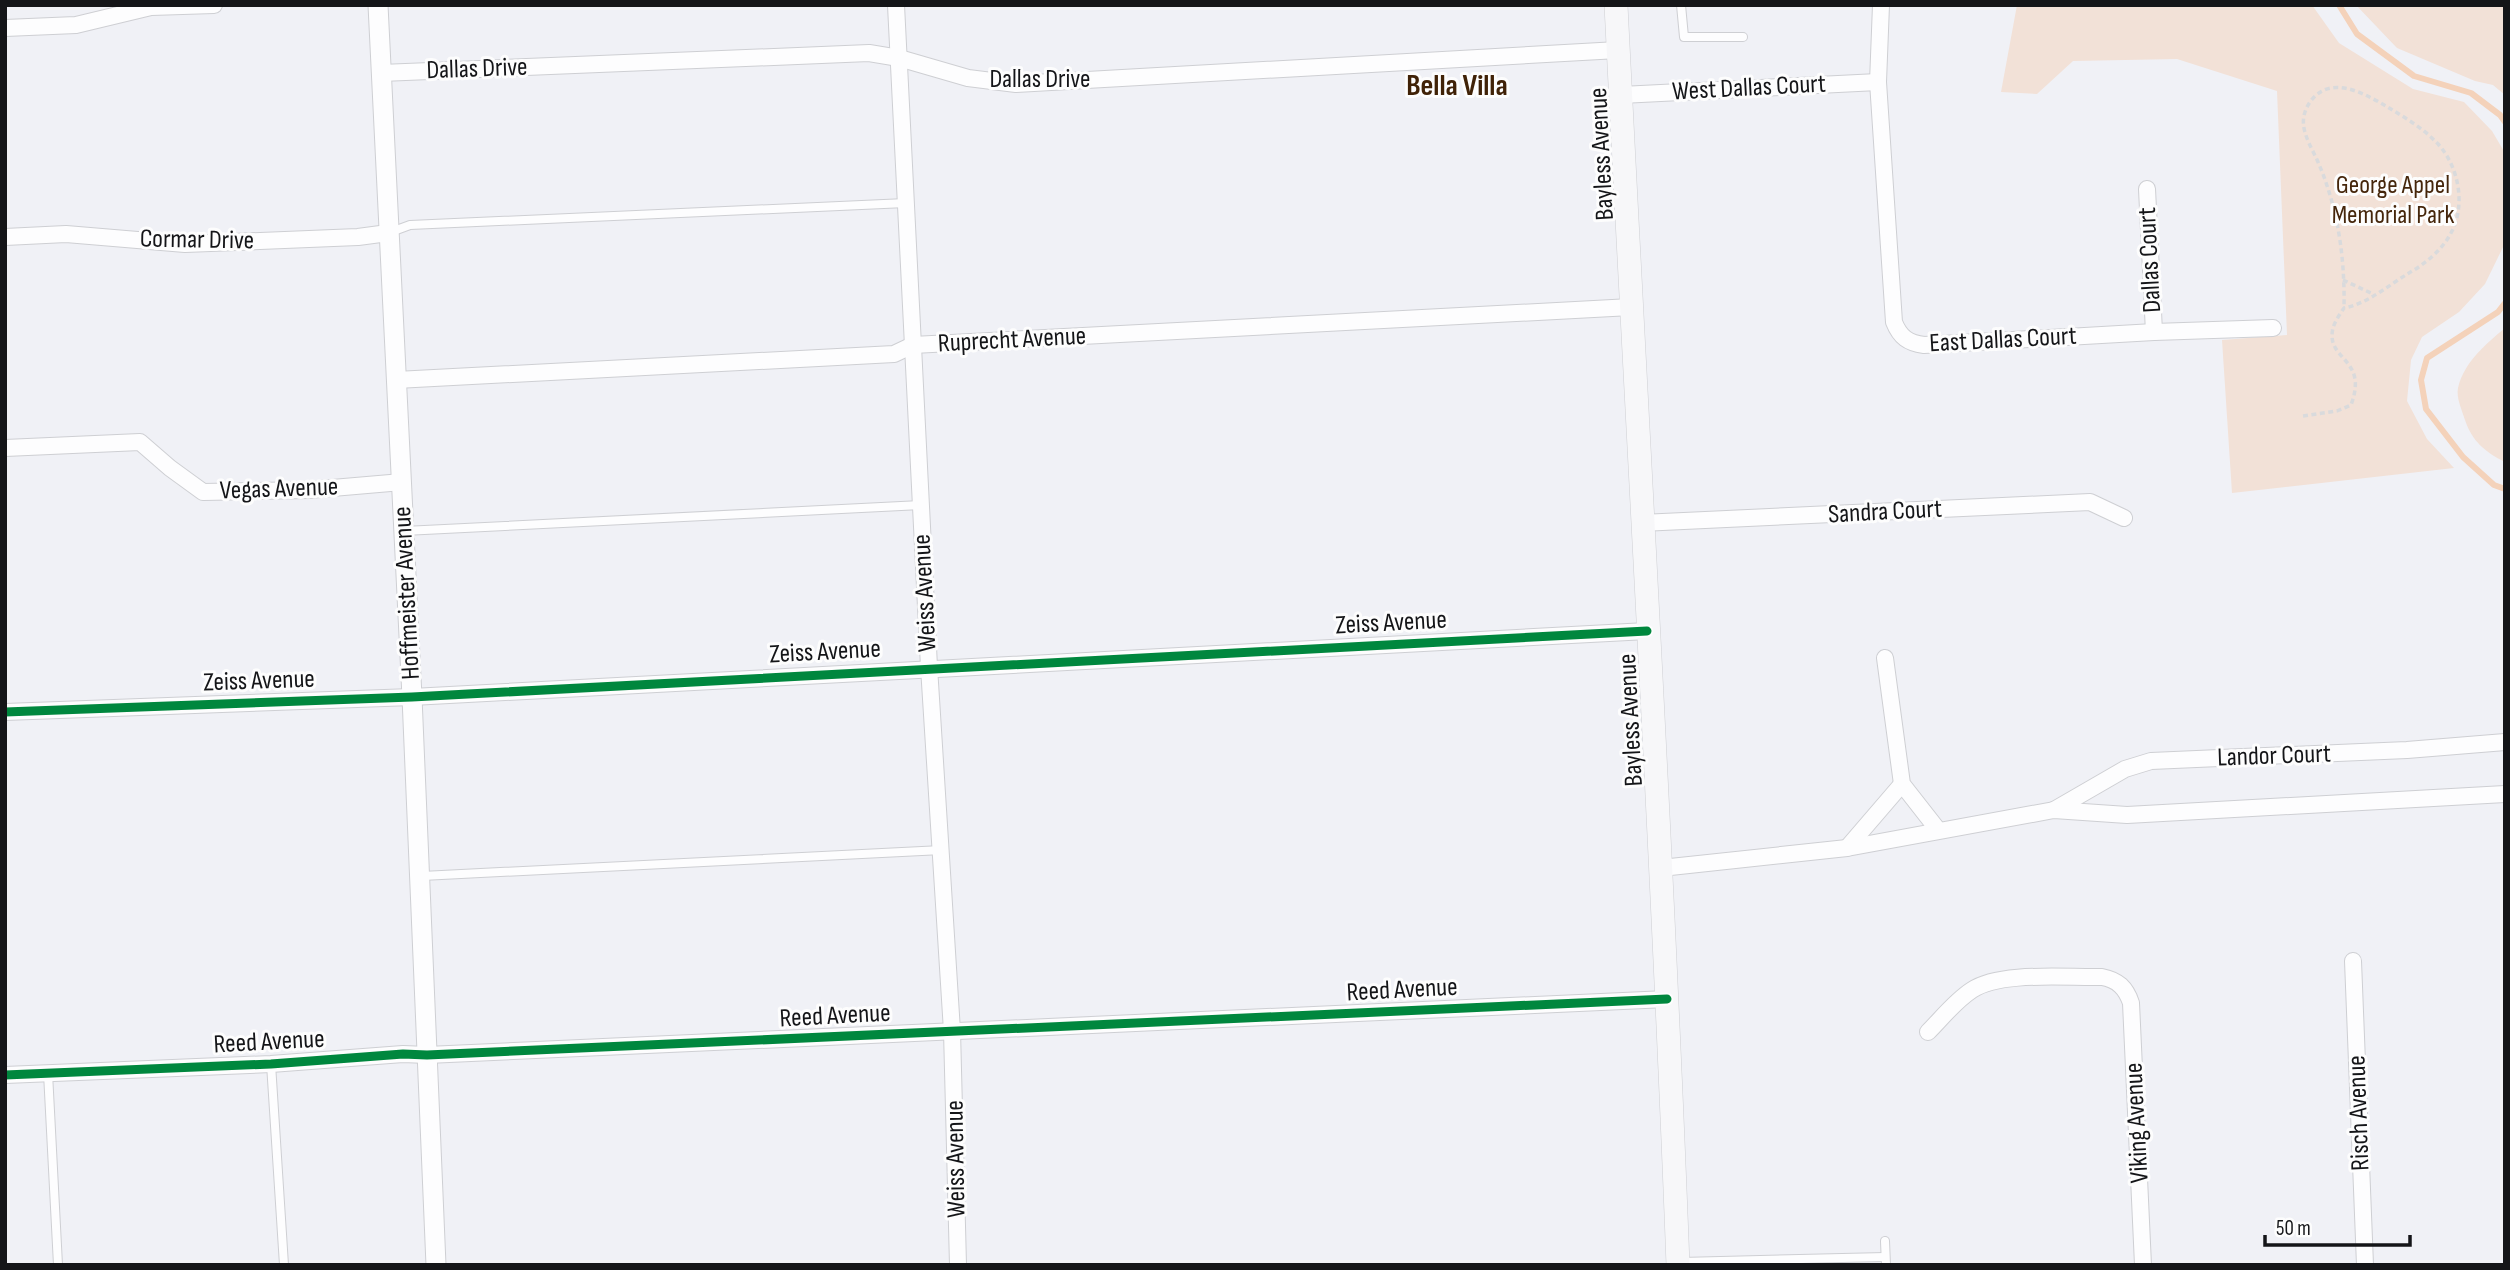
<svg xmlns="http://www.w3.org/2000/svg" width="2510" height="1270" font-family="'Sofia Sans Condensed',sans-serif">
<rect width="100%" height="100%" fill="#f0f1f6"/>
<g fill="#f2e1d7">
<polygon points="2017,5 2312,5 2339,43 2413,89 2464,102 2492,131 2505,153 2505,243 2485,284 2459,312 2422,337 2411,360 2407,401 2427,439 2454,468 2232,493 2222,340 2287,335 2277,91 2177,59 2073,61 2037,94 2001,92"/>
<polygon points="2356,5 2505,5 2505,95 2493,85 2475,81 2397,48"/>
<path d="M2505 328V462C2485 452 2472 441 2465 420 2462 410 2456 398 2458 388 2464 362 2486 344 2505 328Z"/>
</g>
<g fill="none" stroke-linecap="round" stroke-linejoin="round">
<g stroke="#f4d2ba" stroke-width="6">
<polyline points="2339,5 2357,34 2414,76 2471,93 2500,115 2505,122"/>
<polyline points="2505,303 2498,312 2427,358 2421,380 2426,409 2463,457 2494,485 2505,489"/>
</g>
<defs>
<g id="service">
<polyline points="1681,5 1684,37 1743,37"/>
<polyline points="391,232 410,225 906,203"/>
<polyline points="404,531 921,505"/>
<polyline points="422,876 942,850"/>
<polyline points="271,1064 284,1265"/>
<polyline points="48,1073 58,1265"/>
<polyline points="1885,1241 1886,1265"/>
<polyline points="1681,1262 1885,1257"/>
</g>
<g id="minor">
<polyline points="896,5 929,667 952,1031 958,1265"/>
<path d="M1881 5 1878 82 1894 322C1900 337 1908 343 1924 345L2154 332 2273 328"/>
<polyline points="5,28 76,25 151,7 214,5"/>
<polyline points="381,73 869,53 899,58 968,78 1016,84 1618,50"/>
<polyline points="1621,95 1878,82"/>
<polyline points="2147,189 2154,332"/>
<polyline points="5,237 66,234 185,244 358,237 388,233"/>
<polyline points="396,380 894,354 913,345 1631,307"/>
<polyline points="5,448 140,442 170,468 203,492 309,490 402,482"/>
<polyline points="1641,523 2090,502 2124,518"/>
<polyline points="1885,658 1902,784 1938,830"/>
<polyline points="5,712 412,697 1647,631"/>
<polyline points="2054,810 2125,769 2151,761 2407,750 2505,742"/>
<polyline points="1847,848 1902,784"/>
<polyline points="1661,868 1847,848 2054,810 2127,815 2505,794"/>
<polyline points="2353,961 2365,1265"/>
<path d="M1928 1032C1942 1018 1955 1001 1972 990 2000 971 2067 978 2102 977 2118 980 2126 988 2131 1003L2143 1265"/>
<polyline points="5,1075 271,1064 403,1054 427,1055 1667,999"/>
</g>
<polyline id="tertiary" points="378,5 412,697 436,1265"/>
<path id="secondary" d="M1616 5C1637 425 1662 845 1678 1265"/>
</defs>
<use href="#service" stroke="#cecfd3" stroke-width="10"/>
<use href="#minor" stroke="#cecfd3" stroke-width="18"/>
<use href="#tertiary" stroke="#cecfd3" stroke-width="21"/>
<use href="#secondary" stroke="#cecfd3" stroke-width="24"/>
<g stroke="#d9dadc" stroke-width="3.5" stroke-dasharray="5 3.5" stroke-linecap="butt">
<polyline points="2343,280 2373,294"/>
<path d="M2303 416 2337 411 2351 405C2369 357 2325 361 2333 328 2335 321 2340 314 2344 308 2367 304 2389 285 2409 273 2425 264 2442 250 2451 233 2467 204 2458 162 2434 140 2420 126 2402 116 2386 106 2370 97 2350 85 2331 88 2319 90 2309 100 2305 112 2299 129 2311 146 2318 162 2338 208 2345 258 2344 308"/>
</g>
<use href="#service" stroke="#fdfdfe" stroke-width="8"/>
<use href="#minor" stroke="#fdfdfe" stroke-width="16"/>
<use href="#tertiary" stroke="#fdfdfe" stroke-width="19"/>
<use href="#secondary" stroke="#f7f7f9" stroke-width="23"/>
<defs>
<g id="cycleway">
<polyline points="5,712 412,697 1647,631"/>
<polyline points="5,1075 271,1064 403,1054 427,1055 1667,999"/>
</g>
</defs>
<use href="#cycleway" stroke="#fdfdfd" stroke-width="13"/>
<use href="#cycleway" stroke="#00873e" stroke-width="9"/>
</g>
<g text-anchor="middle" dominant-baseline="central" stroke-width="6" stroke-linejoin="round" paint-order="stroke">
<g font-size="26" fill="#141518" stroke="#fdfdfd">
<text transform="translate(477 69) rotate(-2)">Dallas Drive</text>
<text x="1040" y="79">Dallas Drive</text>
<text transform="translate(1749 88) rotate(-3)">West Dallas Court</text>
<text transform="translate(1602 154) rotate(-93)">Bayless Avenue</text>
<text transform="translate(197 240) rotate(1)">Cormar Drive</text>
<text transform="translate(2150 260) rotate(-93)">Dallas Court</text>
<text transform="translate(1012 340) rotate(-3)">Ruprecht Avenue</text>
<text transform="translate(2003 340) rotate(-3)">East Dallas Court</text>
<text transform="translate(279 489) rotate(-2)">Vegas Avenue</text>
<text transform="translate(1885 512) rotate(-3)">Sandra Court</text>
<text transform="translate(407 593) rotate(-93)">Hoffmeister Avenue</text>
<text transform="translate(925 593) rotate(-93)">Weiss Avenue</text>
<text transform="translate(1391 623) rotate(-3)">Zeiss Avenue</text>
<text transform="translate(825 652) rotate(-3)">Zeiss Avenue</text>
<text transform="translate(259 681) rotate(-2)">Zeiss Avenue</text>
<text transform="translate(1631 720) rotate(-93)">Bayless Avenue</text>
<text transform="translate(2274 756) rotate(-2)">Landor Court</text>
<text transform="translate(1402 990) rotate(-3)">Reed Avenue</text>
<text transform="translate(835 1016) rotate(-3)">Reed Avenue</text>
<text transform="translate(269 1042) rotate(-3)">Reed Avenue</text>
<text transform="translate(2359 1113) rotate(-92)">Risch Avenue</text>
<text transform="translate(2137 1123) rotate(-93)">Viking Avenue</text>
<text transform="translate(956 1159) rotate(-91)">Weiss Avenue</text>
</g>
<g font-size="26" fill="#45260b" stroke="#fdfdfd">
<text x="2393" y="185">George Appel<tspan x="2393" dy="30">Memorial Park</tspan></text>
</g>
<g font-size="30" font-weight="bold" fill="#402207" stroke="#fdfdfd">
<text x="1457" y="86">Bella Villa</text>
</g>
</g>
<rect width="2510" height="1270" fill="none" stroke="#141518" stroke-width="14"/>
<path d="M2265 1235v10h145v-10" fill="none" stroke="#141518" stroke-width="3.5"/>
<text x="2276" y="1235" font-size="21" fill="#141518" stroke="#fdfdfd" stroke-width="5" paint-order="stroke">50 m</text>
</svg>
